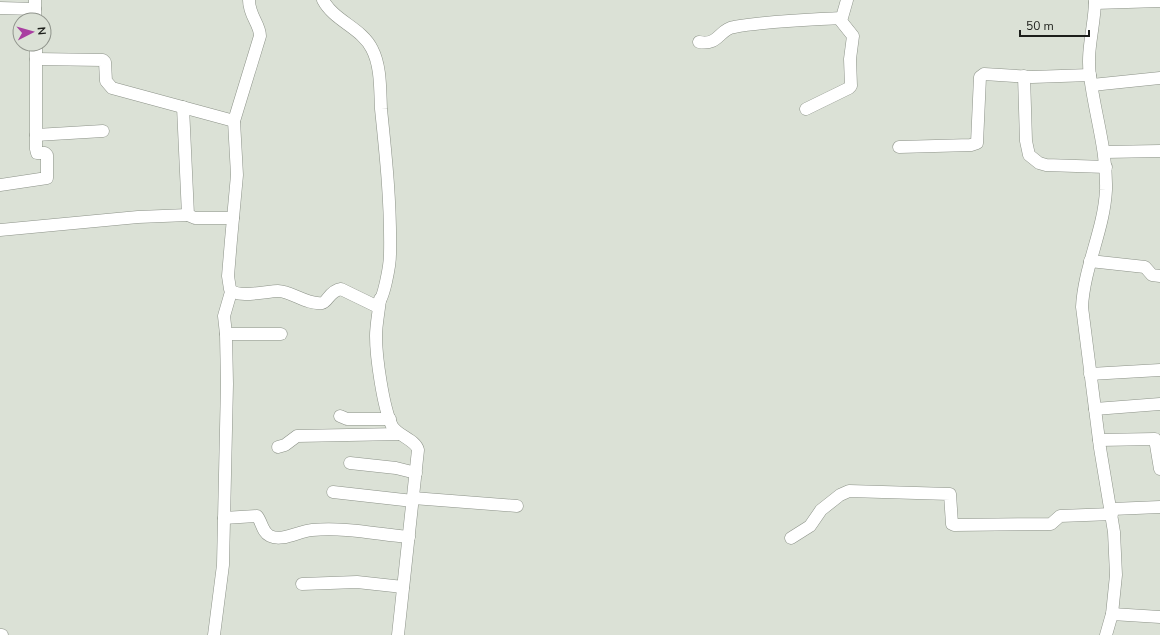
<svg xmlns="http://www.w3.org/2000/svg" width="1160" height="635" font-family="'Nunito Sans',sans-serif">
<rect width="100%" height="100%" fill="#dbe1d6"/>
<g fill="none" stroke-linecap="round" stroke-linejoin="round">
<defs>
<g id="minor">
<polyline points="35,0 35,20"/>
<path d="M249 0C249 16 260 24 260 36L234 121 237 175 231 240 228 276 230 289C237 299 267 291 278 291 291 291 307 305 322 303 328 302 329 291 341 289L376 306C384 301 390 264 390 254 391 205 386 157 381 109 380 89 381 66 372 49 362 28 334 21 323 0"/>
<path d="M1095 0C1095 25 1086 50 1090 76 1095 116 1107 149 1106 190 1104 230 1084 267 1082 307L1100 448 1114 532 1116 575 1112 614 1106 635"/>
<polyline points="1095,3 1160,1"/>
<polyline points="0,8 35,9"/>
<path d="M699 42C719 46 719 29 734 27 767 21 807 20 841 18"/>
<polyline points="36,59 103,60 105,62 106,81 112,88 234,121"/>
<polyline points="1024,76 1026,141 1029,155 1039,163 1046,165 1106,167"/>
<polyline points="1092,85 1160,78"/>
<polyline points="183,107 188,215 195,218 233,218"/>
<polyline points="806,109 849,88 851,86 850,59 853,36 841,21 847,0"/>
<polyline points="36,135 103,131"/>
<polyline points="899,147 971,145 977,143 980,77 984,74 1032,77 1090,75"/>
<polyline points="1105,152 1160,151"/>
<polyline points="0,185 47,178 47,155 45,153 37,153 36,149 36,44"/>
<polyline points="0,230 138,217 188,215"/>
<polyline points="1090,261 1145,267 1152,275 1160,276"/>
<path d="M380 299C379 311 376 324 376 336 376 357 383 407 392 426 398 436 416 440 418 450L398 635"/>
<polyline points="226,334 281,334"/>
<polyline points="1090,374 1160,370"/>
<polyline points="1095,409 1160,404"/>
<polyline points="340,416 347,419 390,419"/>
<polyline points="1099,440 1155,439 1160,469"/>
<polyline points="278,447 285,445 297,436 399,434"/>
<polyline points="350,463 396,468 416,473"/>
<polyline points="333,492 413,501"/>
<polyline points="413,498 517,506"/>
<polyline points="1112,509 1160,507"/>
<path d="M224 518 257 516C262 522 262 532 270 536 282 542 299 531 312 530 345 527 376 534 409 537"/>
<polyline points="791,538 810,526 821,510 840,495 849,491 950,494 952,524 954,525 1051,524 1060,516 1112,514"/>
<polyline points="302,584 357,582 403,587"/>
<polyline points="1112,614 1160,617"/>
<polyline points="0,635 2,635"/>
<polyline points="214,635 223,565 227,384 226,334 224,316 231,292"/>
</g>
</defs>
<use href="#minor" stroke="#8c9288" stroke-width="13"/>
<use href="#minor" stroke="#fff" stroke-width="12"/>
</g>
<g transform="translate(32 32) rotate(84)"><circle r="19" fill="#dbe1d6" stroke="#8f938b"/>
<path d="M0-3L7 15L0 10L-7 15Z" fill="#a93fa1"/>
<text y="-6" font-size="11" font-weight="bold" text-anchor="middle" fill="#1d1f1b">N</text>
</g>
<path d="M1020 30v6h69v-6" fill="none" stroke="#1d1f1b" stroke-width="2"/>
<text x="1026" y="30" font-size="12" fill="#1d1f1b" stroke="#dbe1d6" stroke-width="3" paint-order="stroke">50 m</text>
</svg>
